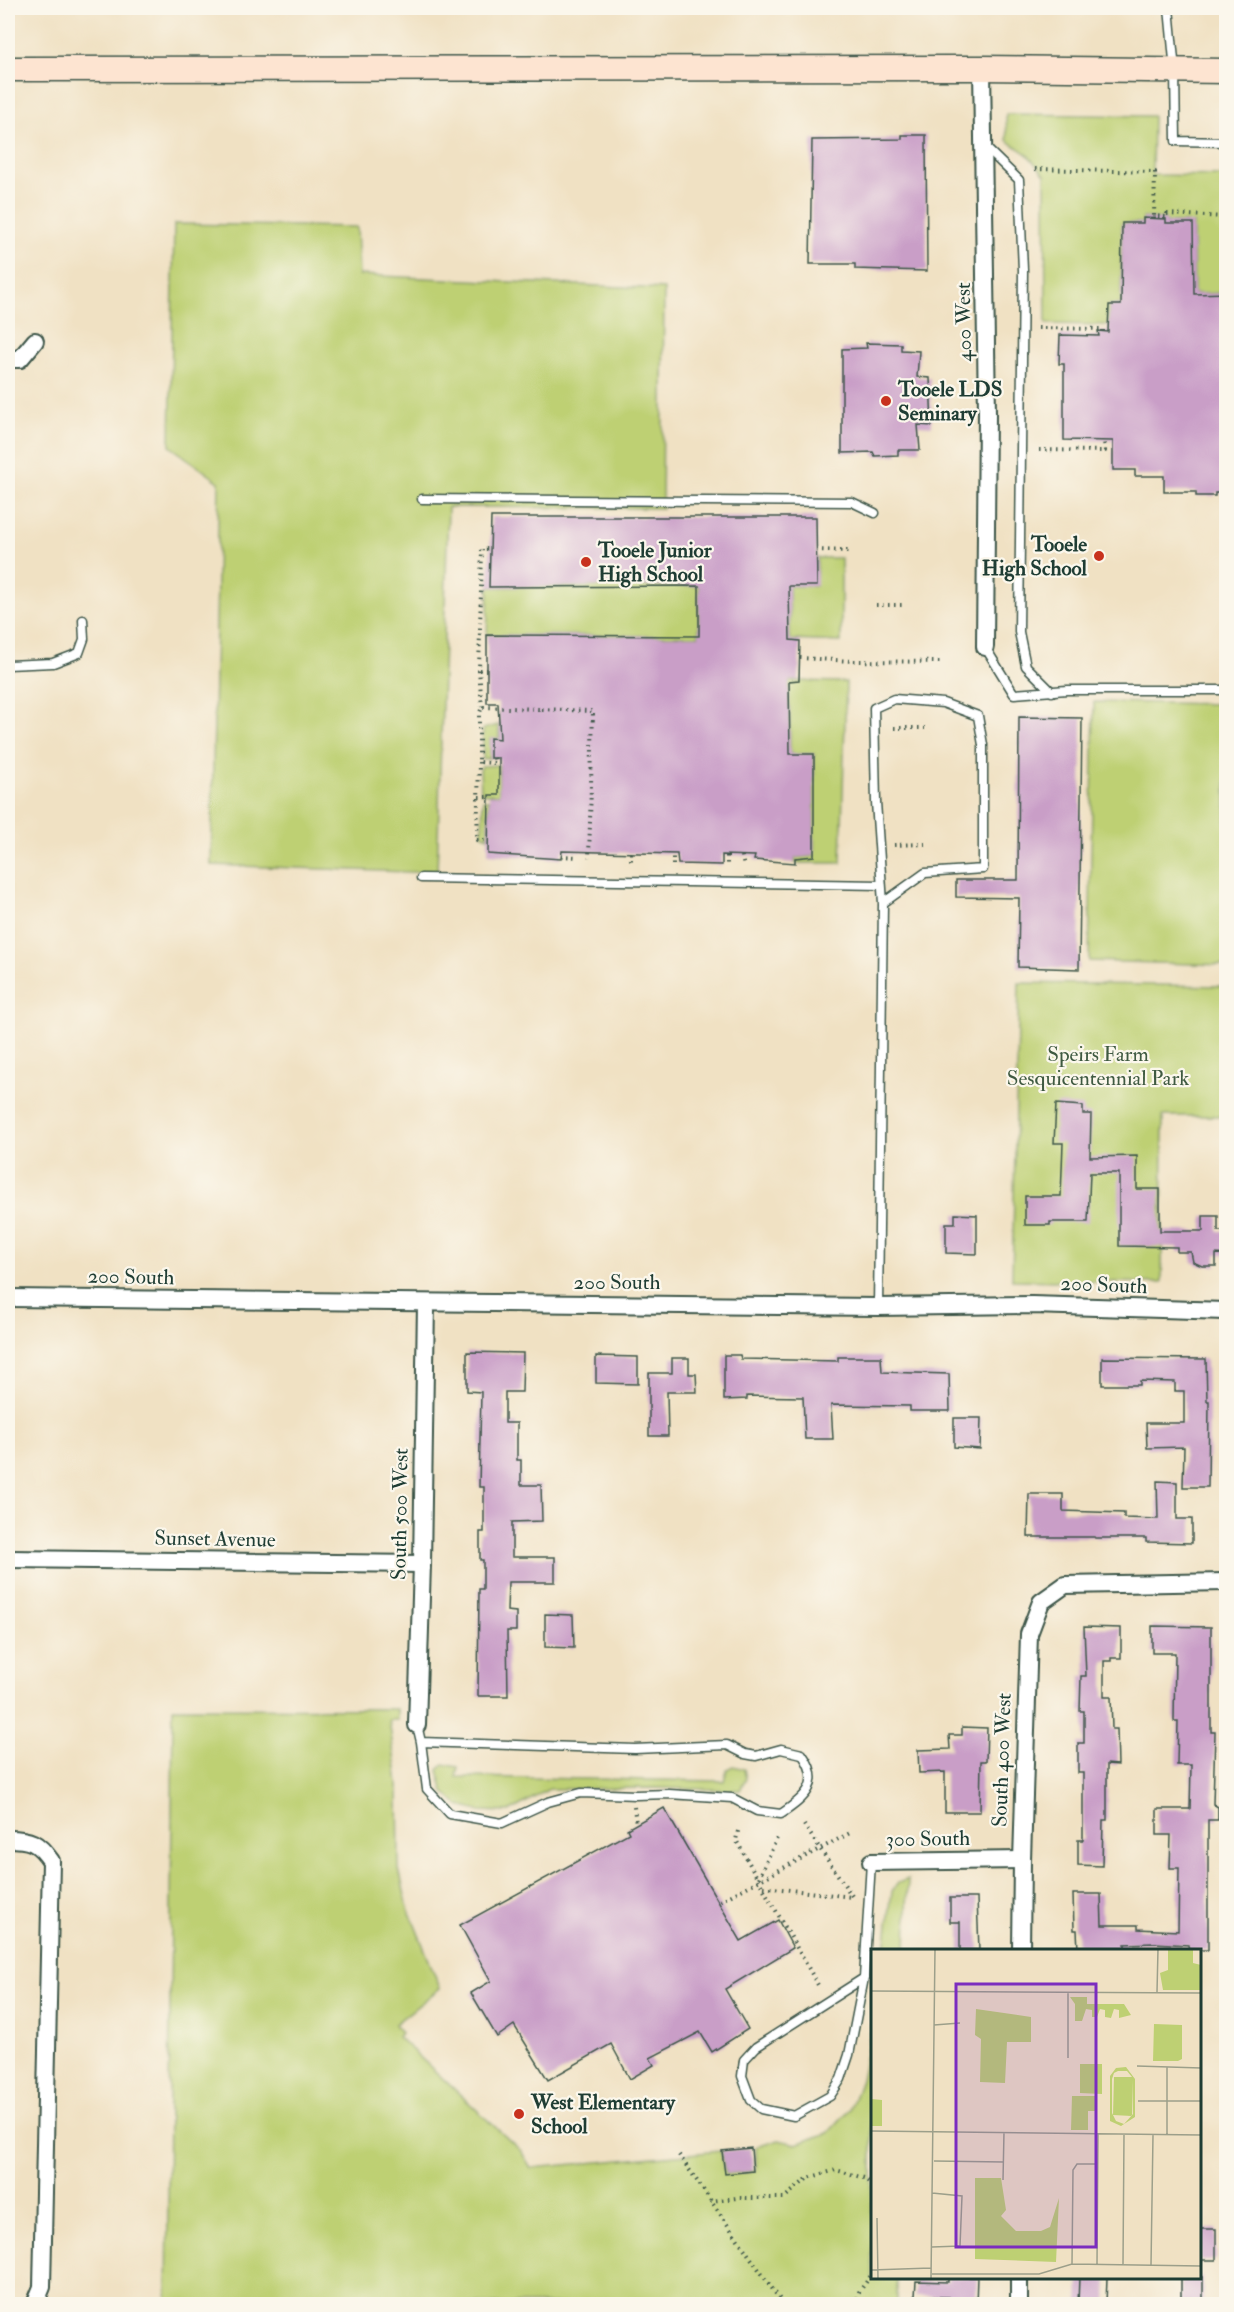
<svg xmlns="http://www.w3.org/2000/svg" width="1234" height="2312" font-family="'IM FELL Double Pica',serif">
<rect width="100%" height="100%" fill="#fbf7ec"/>
<filter id="ink" filterUnits="userSpaceOnUse"><feTurbulence type="fractalNoise" baseFrequency=".0167" numOctaves="2"/><feDisplacementMap in="SourceGraphic" scale="12" xChannelSelector="R" yChannelSelector="G"/><feConvolveMatrix kernelMatrix="1 2 1 2 8 2 1 2 1" color-interpolation-filters="sRGB"/></filter>
<filter id="wash" filterUnits="userSpaceOnUse"><feTurbulence type="fractalNoise" baseFrequency=".008" numOctaves="4" result="noise"/><feDisplacementMap in="SourceGraphic" scale="24" xChannelSelector="R" yChannelSelector="G"/><feGaussianBlur stdDeviation="1.35" result="paint"/><feColorMatrix in="noise" values="0 0 0 0 0 0 0 0 0 0 0 0 0 0 0 0 0 1.4 0 .05"/><feComposite in="paint" operator="in"/></filter>
<g filter="url(#wash)">
<rect width="100%" height="100%" fill="#f0e1c3"/>
<g fill="#bed073" stroke="#6e8654" stroke-width="1.5">
<polygon points="1006,114 1153,116 1152,175 1226,176 1226,293 1194,294 1193,223 1166,223 1165,219 1143,218 1143,223 1122,223 1121,305 1109,305 1109,325 1046,324 1045,175 1028,155 1007,140"/>
<polygon points="174,224 357,227 359,275 664,289 662,508 448,507 437,873 211,865 219,482 170,446"/>
<polygon points="817,558 841,558 841,642 790,640 789,586 816,586"/>
<polygon points="699,586 699,636 487,635 489,587"/>
<polygon points="789,681 846,682 841,863 795,863 795,858 814,856 814,754 790,754"/>
<polygon points="1094,702 1226,704 1226,965 1089,961"/>
<polygon points="499,725 499,739 490,739 490,758 483,759 483,729"/>
<polygon points="499,765 499,795 481,793 480,770 482,766"/>
<polygon points="483,800 489,800 488,837 482,834"/>
<polygon points="1019,983 1225,986 1222,1116 1163,1116 1162,1283 1012,1280"/>
<polygon points="173,1708 397,1709 397,1720 389,1720 398,1783 399,1869 407,1905 440,1988 395,2024 401,2033 398,2037 521,2151 531,2168 721,2151 725,2174 756,2171 756,2147 779,2140 796,2144 828,2133 850,2109 861,2080 872,2025 872,2278 897,2278 897,2304 167,2304"/>
<polygon points="444,1764 458,1767 456,1777 724,1781 727,1769 733,1766 744,1769 746,1779 740,1790 651,1788 549,1789 509,1812 480,1811 459,1806 444,1792 438,1770"/>
<polygon points="908,1879 906,1950 885,1950 892,1891 898,1883"/>
</g>
<g id="blocks">
<g fill="#c99ec7">
<polygon points="902,135 926,135 927,271 855,269 855,264 810,264 812,140 902,139"/>
<polygon points="1143,218 1166,219 1166,223 1193,223 1194,294 1227,293 1227,493 1215,493 1215,496 1196,496 1196,492 1164,492 1164,476 1135,476 1135,470 1113,470 1113,441 1064,440 1064,364 1059,364 1060,335 1099,336 1098,331 1108,332 1109,305 1121,305 1122,223 1143,223"/>
<polygon points="866,343 901,344 901,350 919,351 917,377 930,378 932,426 918,425 920,450 898,450 898,455 875,456 873,452 842,453 842,349 867,348"/>
<polygon points="491,517 816,517 817,586 789,586 790,640 800,641 799,680 789,681 790,754 814,754 814,856 795,858 795,863 754,860 755,856 722,855 722,865 678,864 677,854 562,851 561,859 488,854 489,795 499,795 499,758 490,758 490,738 500,739 498,703 487,703 487,635 699,636 699,586 489,587"/>
<polygon points="1019,717 1082,718 1079,969 1018,967 1019,898 956,897 956,880 1018,880"/>
<polygon points="1056,1104 1083,1106 1083,1114 1091,1114 1090,1157 1137,1156 1137,1189 1160,1189 1160,1231 1203,1231 1203,1216 1218,1216 1218,1231 1227,1231 1227,1255 1216,1254 1216,1266 1202,1266 1193,1262 1191,1252 1177,1252 1177,1247 1119,1246 1119,1173 1090,1173 1088,1222 1050,1222 1050,1225 1025,1225 1025,1196 1061,1196 1063,1143 1054,1143"/>
<polygon points="955,1214 977,1215 977,1254 946,1253 946,1223 955,1223"/>
<polygon points="467,1352 523,1353 522,1392 505,1392 505,1423 517,1423 517,1460 521,1460 521,1485 541,1485 542,1521 512,1522 512,1557 555,1557 555,1582 508,1582 507,1611 516,1612 516,1631 507,1631 508,1696 478,1696 479,1589 483,1589 483,1560 480,1560 480,1532 484,1532 484,1487 479,1487 481,1392 467,1391"/>
<polygon points="724,1355 740,1355 741,1359 838,1361 838,1357 881,1357 882,1372 949,1374 950,1411 910,1411 910,1406 831,1405 833,1439 805,1439 803,1397 747,1396 747,1399 724,1400"/>
<polygon points="596,1356 638,1357 638,1384 596,1383"/>
<polygon points="672,1358 689,1358 689,1374 696,1374 697,1392 667,1392 668,1436 649,1436 649,1373 672,1373"/>
<polygon points="1102,1358 1206,1359 1207,1401 1209,1401 1208,1487 1183,1487 1184,1447 1147,1448 1146,1423 1184,1423 1184,1391 1175,1391 1175,1382 1140,1381 1140,1385 1102,1385"/>
<polygon points="954,1418 981,1418 980,1449 954,1447"/>
<polygon points="1157,1481 1177,1482 1177,1519 1192,1519 1192,1543 1146,1542 1146,1538 1095,1538 1095,1537 1028,1537 1029,1494 1063,1494 1063,1511 1124,1513 1124,1518 1158,1519"/>
<polygon points="545,1614 573,1615 574,1648 545,1647"/>
<polygon points="1152,1626 1211,1627 1211,1732 1215,1732 1213,1804 1218,1807 1218,1820 1208,1820 1208,1950 1189,1950 1188,1945 1155,1943 1125,1944 1125,1950 1078,1950 1077,1930 1074,1930 1073,1894 1101,1894 1102,1925 1138,1925 1138,1929 1178,1931 1179,1868 1170,1868 1171,1835 1157,1835 1157,1809 1190,1809 1191,1765 1177,1765 1178,1721 1174,1721 1175,1653 1152,1653"/>
<polygon points="1084,1627 1121,1628 1121,1658 1111,1658 1111,1661 1104,1661 1104,1697 1111,1697 1112,1729 1117,1729 1118,1765 1107,1764 1107,1820 1103,1820 1102,1866 1078,1865 1078,1840 1083,1840 1083,1773 1078,1773 1078,1743 1084,1743 1084,1711 1080,1711 1081,1676 1086,1676"/>
<polygon points="962,1727 987,1728 986,1761 981,1761 980,1812 945,1812 945,1772 919,1773 918,1750 950,1749 949,1735 962,1735"/>
<polygon points="664,1808 741,1941 778,1920 793,1948 725,1989 748,2029 712,2052 700,2032 650,2058 654,2065 630,2079 611,2044 548,2080 514,2025 497,2037 471,1993 491,1981 460,1925 629,1833 627,1829"/>
<polygon points="950,1898 977,1898 979,1950 960,1950 960,1922 950,1922"/>
<polygon points="751,2148 753,2171 725,2174 722,2151"/>
<rect x="1200" y="2229" width="16" height="31"/>
<polygon points="948,2277 977,2277 976,2304 948,2304 949,2297 915,2296 916,2281 948,2282"/>
<polygon points="1079,2277 1107,2277 1106,2304 1078,2304"/>
<rect x="1181" y="2277" width="22" height="27"/>
</g>
</g>
</g>
<g filter="url(#ink)">
<use href="#blocks" fill-opacity="0" stroke="#3e5649" stroke-width="1.5"/>
<g fill="none" stroke-linecap="round" stroke-linejoin="round">
<defs>
<g id="lane">
<polyline points="1169,8 1175,71 1176,141 1226,142"/>
<polyline points="984,146 1019,180 1023,270 1019,632 1026,666 1052,692"/>
<polyline points="422,499 852,502 875,513"/>
<polyline points="985,647 1014,694 1067,690 1226,690"/>
<polyline points="8,665 53,663 79,653 84,639 83,620"/>
<polyline points="421,878 881,885"/>
<polyline points="878,1307 883,903 876,802 874,708 894,699 943,703 978,716 983,745 983,869 925,873 883,903"/>
<path d="M417 1725 421 1742 635 1749 727 1745 745 1754 756 1756 781 1749 802 1754C823 1783 806 1797 781 1814L757 1811 732 1798 669 1794 636 1795 581 1793 548 1802 502 1823 450 1814 427 1789 421 1742"/>
<polyline points="864,1978 756,2047 744,2060 742,2076 751,2100 761,2109 794,2116 830,2096 841,2079 849,2055 864,1978 871,1862"/>
</g>
<g id="street">
<polyline points="982,68 987,413 985,647"/>
<polyline points="8,359 20,359 35,341"/>
<polyline points="8,1298 878,1307 1032,1305 1226,1311"/>
<polyline points="8,1559 422,1564"/>
<polyline points="417,1725 422,1564 426,1303"/>
<path d="M8 1839C30 1839 38 1842 51 1861L42 2287 35 2304"/>
<polyline points="871,1862 1022,1860"/>
<polyline points="1021,1950 1022,1860 1029,1634 1041,1602 1065,1585 1226,1582"/>
<polyline points="1019,2304 1019,2278"/>
</g>
<polyline id="secondary" points="8,69 982,68 1226,71"/>
</defs>
<use href="#lane" stroke="#3e5649" stroke-width="11"/>
<use href="#street" stroke="#3e5649" stroke-width="20"/>
<use href="#secondary" stroke="#3e5649" stroke-width="27"/>
<g stroke="#3e5649" stroke-width="4" stroke-dasharray="1.5 4.5" stroke-linecap="butt">
<polyline points="1035,169 1155,172 1154,216"/>
<polyline points="1154,218 1154,216 1167,217 1167,214 1226,217"/>
<polyline points="1038,328 1103,329 1103,332"/>
<polyline points="1039,450 1105,451 1104,441"/>
<polyline points="816,550 850,551"/>
<polyline points="876,605 902,605"/>
<polyline points="800,658 852,661 943,662"/>
<polyline points="479,670 487,670"/>
<polyline points="482,707 479,670 482,549 491,549"/>
<polyline points="539,712 539,709 593,711 589,858"/>
<polyline points="894,728 925,728"/>
<polyline points="494,758 495,763 479,762 479,715 482,707 539,709"/>
<polyline points="479,762 477,840 488,840"/>
<polyline points="479,797 489,797"/>
<polyline points="894,845 925,844"/>
<polyline points="631,853 631,861"/>
<polyline points="561,856 578,857"/>
<polyline points="727,856 727,868"/>
<polyline points="742,856 744,867"/>
<polyline points="673,865 673,854"/>
<polyline points="634,1807 636,1824"/>
<polyline points="804,1825 852,1896"/>
<polyline points="738,1831 736,1840 818,1985"/>
<polyline points="759,1878 777,1838"/>
<polyline points="764,1887 852,1897"/>
<polyline points="720,1901 852,1832"/>
<polyline points="679,2155 783,2304"/>
<polyline points="710,2201 737,2198 784,2198 808,2178 836,2170 864,2178 872,2185"/>
<polyline points="856,2304 859,2292 872,2274"/>
</g>
<use href="#lane" stroke="#fff" stroke-width="8"/>
<use href="#street" stroke="#fff" stroke-width="16"/>
<use href="#secondary" stroke="#fde4d1" stroke-width="24"/>
</g>
</g>
<g fill="#c8321e" stroke="#fbf7ec" stroke-width="2">
<circle cx="886" cy="401" r="6"/>
<circle cx="1099" cy="556" r="6"/>
<circle cx="586" cy="562" r="6"/>
<circle cx="519" cy="2114" r="6"/>
</g>
<g text-anchor="middle" dominant-baseline="central" stroke-width="4.5" stroke-linejoin="round" paint-order="stroke">
<g font-size="21" fill="#1f3d34" stroke="#fbf7ec">
<text transform="translate(964 322) rotate(-91)">400 West</text>
<text transform="translate(131 1277) rotate(1)">200 South</text>
<text x="617" y="1282">200 South</text>
<text transform="translate(1104 1285) rotate(2)">200 South</text>
<text transform="translate(400 1514) rotate(-89)">South 500 West</text>
<text transform="translate(215 1539) rotate(1)">Sunset Avenue</text>
<text transform="translate(1002 1760) rotate(-88)">South 400 West</text>
<text transform="translate(928 1839) rotate(-1)">300 South</text>
</g>
<g font-size="21" font-weight="bold" fill="#1f3d34" stroke="#fbf7ec" text-anchor="start">
<text x="898" y="389">Tooele LDS<tspan x="898" dy="24">Seminary</tspan></text>
<text x="1087" y="544" text-anchor="end">Tooele<tspan x="1087" dy="24">High School</tspan></text>
<text x="598" y="550">Tooele Junior<tspan x="598" dy="24">High School</tspan></text>
<text x="531" y="2102">West Elementary<tspan x="531" dy="24">School</tspan></text>
</g>
<g font-size="21" fill="#3f5a41" stroke="#fbf7ec">
<text x="1098" y="1054">Speirs Farm<tspan x="1098" dy="24">Sesquicentennial Park</tspan></text>
</g>
</g>
<g transform="translate(871 1949)">
<rect width="330" height="330" fill="#f0e1c3"/>
<path d="M297 0H322V14L330 16V41H292L289 24 297 21ZM199 48H216V55H253L260 66 248 69V61L243 60 240 69 234 68V61L229 60 226 68H221V61L215 60 211 72H204V55ZM105 60 160 68V93H136L134 134 109 133 110 90 104 86ZM283 75 311 76V110L307 112H282ZM209 115H231V145L209 144ZM255 118 264 130V168L250 177 239 172V127L245 119ZM247 122H256L261 128H243L242 166 261 167 262 131V165L253 175 245 172 241 164V130L243 124ZM201 147H224V162H217V181H200ZM0 150 11 151V177H0ZM104 229H130L135 261 130 267 145 282H170L179 278 188 249 185 313 104 310Z" fill="#bed073" fill-rule="evenodd"/>
<path fill="none" stroke="#9c9f8a" stroke-width="1.5" d="M0 42 330 44M197 43V109M286 43 287 0M63 76 89 74M266 117 330 119M267 152H330M0 182 330 186M296 185V118M63 212 133 213M132 231 133 183M6 269 7 330M61 298 89 297 91 247 61 244M201 315 202 221 206 215H227M226 315 227 185M252 315 253 185M280 316 282 186M0 321 60 319M61 325H168L201 315 330 317M60 330 64 0"/>
<path fill="#7b2cbf" fill-opacity="0.15" stroke="#7b2cbf" stroke-width="3" d="M85 35H225V298H85Z"/>
<rect width="330" height="330" fill="none" stroke="#1f3d34" stroke-width="3"/>
</g>
<rect width="1234" height="2312" fill="none" stroke="#fbf7ec" stroke-width="30"/>
</svg>
